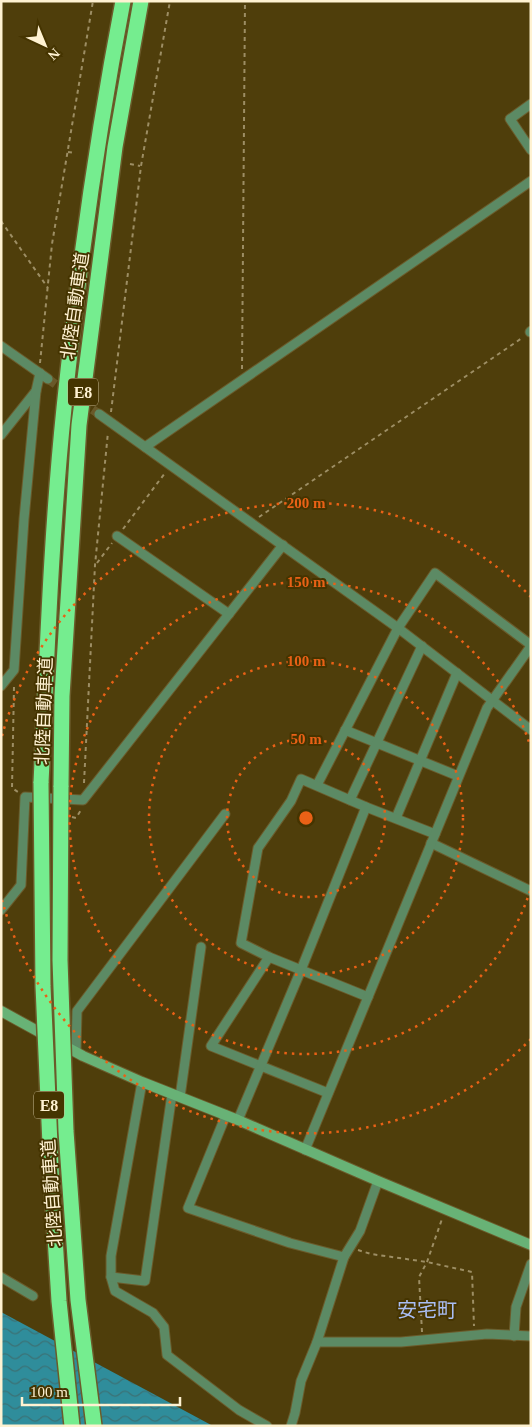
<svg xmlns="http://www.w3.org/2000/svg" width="532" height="1427" font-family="'Times New Roman','Noto Sans JP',serif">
<defs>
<pattern id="water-waves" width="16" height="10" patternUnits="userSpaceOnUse" patternTransform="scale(1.25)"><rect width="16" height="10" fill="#2f8d9b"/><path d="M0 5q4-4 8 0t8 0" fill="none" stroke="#3b7276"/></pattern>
</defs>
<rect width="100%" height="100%" fill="#4f3e0b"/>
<polygon fill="url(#water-waves)" points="1,1312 213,1426 1,1426"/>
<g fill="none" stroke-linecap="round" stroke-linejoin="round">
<polyline stroke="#695929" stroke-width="9" stroke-dasharray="9 4.5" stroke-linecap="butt" points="48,379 99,414"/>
<defs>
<g id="street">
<polyline points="531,104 510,119 531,150"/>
<polyline points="530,332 531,331"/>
<polyline points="1,346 48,379"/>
<polyline points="99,414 398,628 531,730"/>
<polyline points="1,435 36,391"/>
<polyline points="145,447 531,181"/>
<polyline points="117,536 229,614"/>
<polyline points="1,686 14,670 24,519 36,391 40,373"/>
<polyline points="345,730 458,776"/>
<polyline points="317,785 398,628 435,573 531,645"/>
<polyline points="350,800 422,646"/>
<polyline points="396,818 457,673"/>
<polyline points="431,843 531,891"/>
<polyline points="1,910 21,885 25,797 83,800 283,545"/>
<polyline points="269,957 211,1046 328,1093"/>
<polyline points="368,997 269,957 241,943 258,848 291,801 301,779 366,807 435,834"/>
<polyline points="76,1052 77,1011 225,814"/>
<polyline points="142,1082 111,1256 111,1277 115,1291 153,1313 164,1327 167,1355 239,1410 267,1426"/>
<polyline points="180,1097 201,947"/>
<polyline points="226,1115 188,1208 290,1243 344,1257"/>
<polyline points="238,1120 301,970 366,807"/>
<polyline points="305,1150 487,708 531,646"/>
<polyline points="1,1277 33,1296"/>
<polyline points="111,1277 145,1281 172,1094"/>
<polyline points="514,1336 516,1307 531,1264"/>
<polyline points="317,1342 401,1342 487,1334 531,1336"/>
<polyline points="291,1426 295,1413 301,1381 317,1342 344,1257 360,1231 378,1181"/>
</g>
<polyline id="secondary" points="1,1011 83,1056 142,1082 238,1120 378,1181 531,1245"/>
<g id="highway">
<path d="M41 783C47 658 51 533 64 408 78 272 97 136 123 1"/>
<polyline points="61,787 62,696 79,425 115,147 141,1"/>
</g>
</defs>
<use href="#street" stroke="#6b5b2b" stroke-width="11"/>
<use href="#secondary" stroke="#6b5b2b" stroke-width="12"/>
<use href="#highway" stroke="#6b5b2b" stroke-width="18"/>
<g stroke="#9d8e64" stroke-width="2" stroke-dasharray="4 4" stroke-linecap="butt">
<polyline points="68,152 75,153"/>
<polyline points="130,164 140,166"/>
<polyline points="1,221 48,288"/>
<polyline points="40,363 52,244 93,1"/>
<polyline points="242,369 245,1"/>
<polyline points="111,412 141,166 170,1"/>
<polyline points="259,517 522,338"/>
<polyline points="123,529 165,473"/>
<polyline points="97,563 112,543"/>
<polyline points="14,687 12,788 18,792"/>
<polyline points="84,783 95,565 108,432"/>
<polyline points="72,817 76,818 81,810"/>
<polyline points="358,1250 371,1254 427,1262 472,1272 474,1326"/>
<polyline points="422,1332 419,1277 427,1262 442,1219"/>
</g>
<use href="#street" stroke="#5c8a64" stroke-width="9"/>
<use href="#secondary" stroke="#68b276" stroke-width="10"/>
<use href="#highway" stroke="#75ed8f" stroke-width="15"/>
<defs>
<g id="highway-bridge">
<polyline points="41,783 43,986 52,1190 59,1301 72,1426"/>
<polyline points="61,787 60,960 66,1131 78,1300 94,1426"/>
</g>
</defs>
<use href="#highway-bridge" stroke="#6b5b2b" stroke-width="18" stroke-linecap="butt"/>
<use href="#highway-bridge" stroke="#75ed8f" stroke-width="15"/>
</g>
<g fill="none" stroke="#e96116" stroke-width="2.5" stroke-dasharray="2.5 5">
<circle cx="306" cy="818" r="79"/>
<circle cx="306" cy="818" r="157"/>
<path d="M530 891A236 236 0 1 1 530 745"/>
<path d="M531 1039A315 315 0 0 1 2 900M2 736A315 315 0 0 1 531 597"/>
</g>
<g text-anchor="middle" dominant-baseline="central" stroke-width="4" stroke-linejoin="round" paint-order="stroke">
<g fill="#453400" stroke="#c7b993" stroke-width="1">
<rect x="68" y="378.5" width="30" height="27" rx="4"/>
<rect x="34" y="1091.5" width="30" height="27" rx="4"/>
</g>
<g font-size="16" font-weight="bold" fill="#fff2d2">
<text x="83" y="392">E8</text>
<text x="49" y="1105">E8</text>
</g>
<g font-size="18" fill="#fff2d2" stroke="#453400">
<text transform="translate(75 306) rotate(-82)">北陸自動車道</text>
<text transform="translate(44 711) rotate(-88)">北陸自動車道</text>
<text transform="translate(52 1193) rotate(-94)">北陸自動車道</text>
</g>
<g font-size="20" fill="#aabef4" stroke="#453400">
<text x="427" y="1310">安宅町</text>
</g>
</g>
<circle cx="306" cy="818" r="8" fill="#e96116" stroke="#453400" stroke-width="2.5"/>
<g font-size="15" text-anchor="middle" font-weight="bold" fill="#e96116" stroke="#453400" stroke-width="4" stroke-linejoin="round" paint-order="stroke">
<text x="306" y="508">200 m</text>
<text x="306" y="587">150 m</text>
<text x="306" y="666">100 m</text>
<text x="306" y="744">50 m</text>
</g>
<rect width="532" height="1427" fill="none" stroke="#fff2d2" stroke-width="5"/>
<g transform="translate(45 45) rotate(136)" stroke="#453400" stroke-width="4" paint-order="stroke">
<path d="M0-4L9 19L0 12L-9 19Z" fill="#fff2d2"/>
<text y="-8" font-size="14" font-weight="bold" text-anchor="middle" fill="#fff2d2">N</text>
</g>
<path d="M22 1397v8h158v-8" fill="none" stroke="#fff2d2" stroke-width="2.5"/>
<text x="30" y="1397" font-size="15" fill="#fff2d2" stroke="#453400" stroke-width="4" paint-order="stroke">100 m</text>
</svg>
